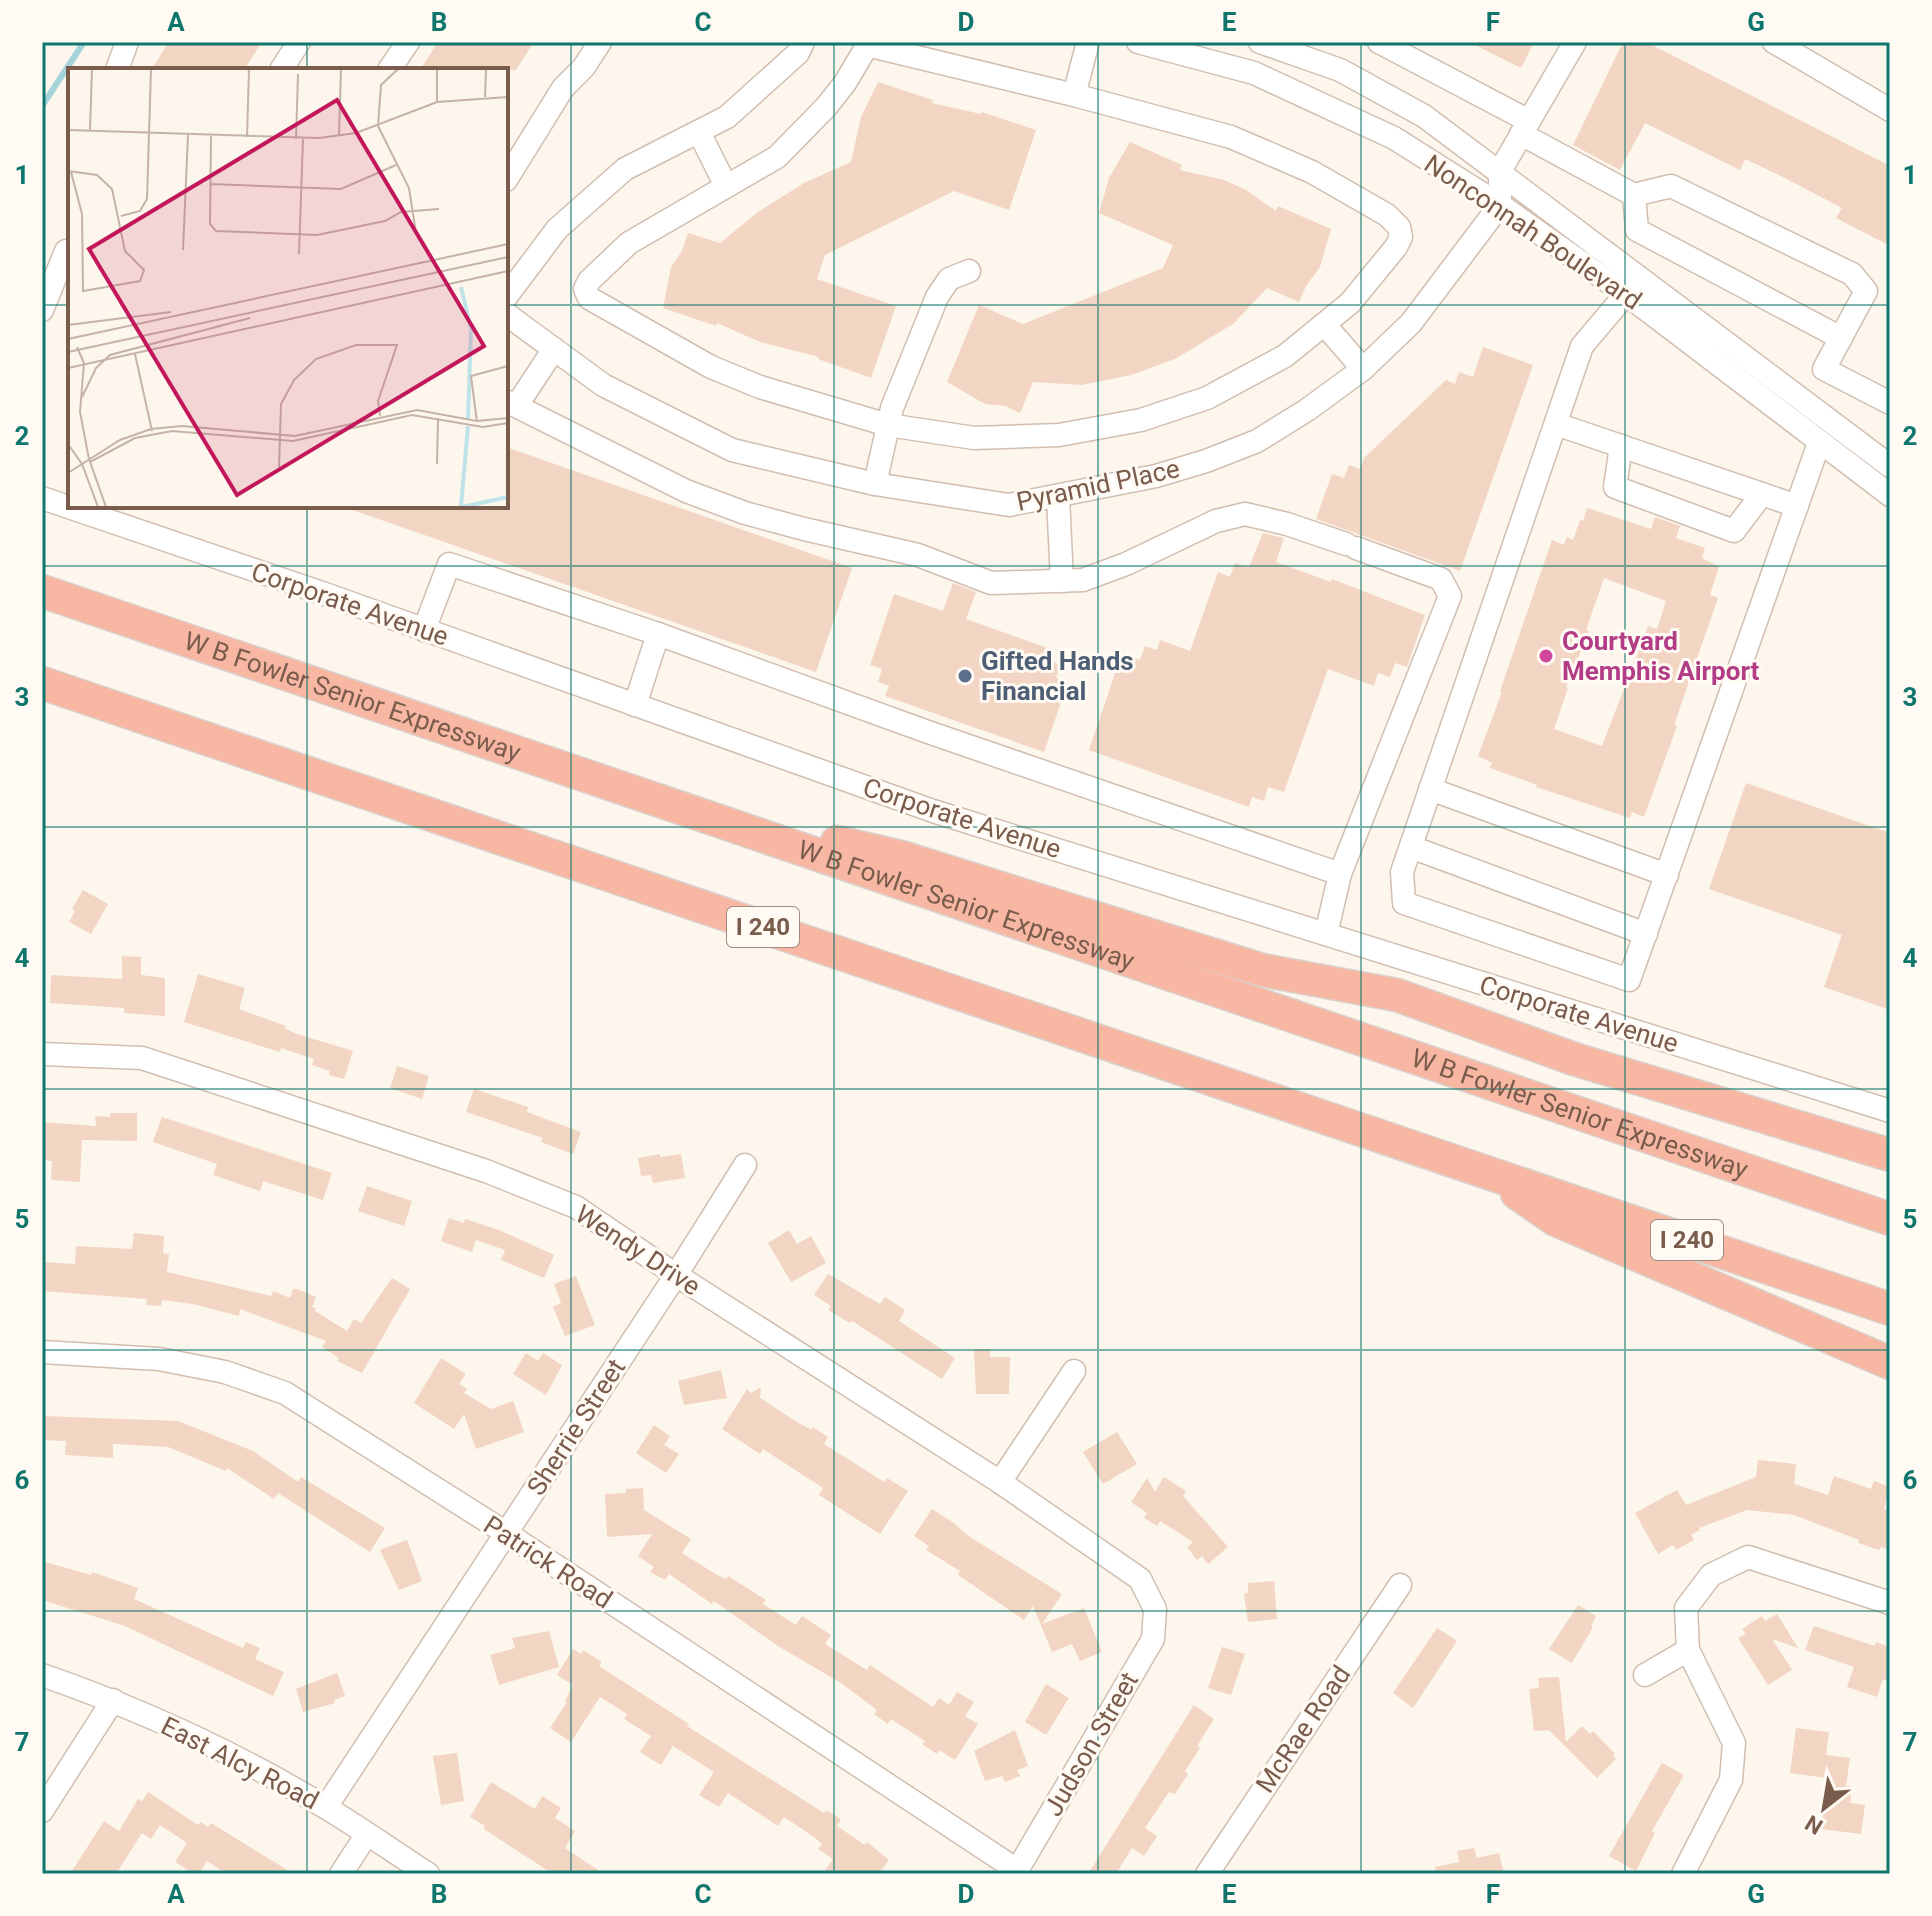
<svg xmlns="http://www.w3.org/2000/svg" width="1932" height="1916" font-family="Roboto,sans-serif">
<rect width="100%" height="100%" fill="#fdf6ec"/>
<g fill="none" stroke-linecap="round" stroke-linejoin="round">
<polyline stroke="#a5d3da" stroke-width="6" points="42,106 84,42"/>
</g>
<g fill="#f3d5c3" fill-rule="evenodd">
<polygon points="169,42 262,42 244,70 151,70"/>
<polygon points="438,42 534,42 516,70 420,70"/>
<polygon points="1469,42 1534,42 1521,68"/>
<polygon points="1623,42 1646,42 1890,166 1890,246 1836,218 1842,208 1783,177 1745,159 1740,170 1645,123 1620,170 1573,145"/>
<polygon points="878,82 933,100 932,103 981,114 982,112 1036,130 1009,210 954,191 825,255 817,279 896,306 871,378 818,359 819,357 760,342 717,323 716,326 663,308 671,267 682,251 688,233 720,243 758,212 804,183 851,162 861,117"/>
<polygon points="1130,142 1182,165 1180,170 1224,180 1246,190 1276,211 1278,206 1331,229 1320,267 1306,286 1299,302 1267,288 1233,324 1175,359 1131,375 1082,385 1033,382 1020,413 1005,406 985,404 947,382 979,305 1023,324 1163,268 1173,245 1099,213 1109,178"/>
<polygon points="1483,347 1533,365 1460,571 1316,519 1332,474 1344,478 1349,465 1360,469 1364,458 1446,380 1455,384 1459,372 1473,377"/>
<polygon points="506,447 852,568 816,672 347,508 347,506 506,506"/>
<path d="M1587 508 1651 529 1655 517 1680 526 1676 538 1705 548 1702 558 1719 567 1710 595 1718 598 1674 725 1677 726 1644 817 1632 812 1630 818 1536 787 1537 785 1490 768 1492 763 1478 756 1502 692 1500 691 1552 540 1564 545 1567 537 1573 540 1580 520 1583 521ZM1604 578 1666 601 1657 629 1648 626 1602 746 1554 729 1568 688 1566 687 1589 631 1586 630Z"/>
<polygon points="1263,533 1284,538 1276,562 1331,582 1332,579 1425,615 1407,667 1395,663 1390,677 1378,673 1374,686 1328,669 1284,792 1268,787 1264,801 1252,797 1249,807 1089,750 1122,653 1140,660 1145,646 1157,650 1160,640 1190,651 1218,572 1230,577 1235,563 1249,567"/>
<polygon points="953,583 976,592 966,619 1053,650 1049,660 1061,665 1056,678 1068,682 1044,752 885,696 889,686 878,682 882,669 870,665 894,594 943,611"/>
<polygon points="1746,783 1890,833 1890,1010 1824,987 1842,935 1709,889"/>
<polygon points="83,890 108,904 91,934 69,922 75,911 72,909"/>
<polygon points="122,956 141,957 141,975 165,978 165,1016 124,1013 124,1008 50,1003 51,975 122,979"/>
<polygon points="198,974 245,988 239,1009 286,1026 285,1028 294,1033 353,1051 344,1079 329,1075 330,1071 312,1065 314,1059 281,1048 280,1052 184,1022"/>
<polygon points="397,1066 429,1076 422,1099 390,1088"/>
<polygon points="474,1089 528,1107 527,1112 581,1132 573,1154 541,1142 543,1138 466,1112"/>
<polygon points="110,1113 137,1113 137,1141 82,1140 80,1182 51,1180 52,1161 42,1160 42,1122 96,1126 95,1116 110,1117"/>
<polygon points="162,1117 332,1173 323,1200 263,1181 260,1191 213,1175 217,1164 153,1142"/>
<polygon points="660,1154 660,1157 681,1154 685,1178 653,1183 651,1175 641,1176 638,1158"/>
<polygon points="367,1186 412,1201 404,1226 358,1211"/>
<polygon points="449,1218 464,1223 465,1219 499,1230 554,1255 544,1278 501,1260 505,1250 476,1240 472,1252 441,1241"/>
<polygon points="789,1230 797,1244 811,1236 826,1263 791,1282 768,1243"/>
<polygon points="134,1233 164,1236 163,1253 169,1254 167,1272 271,1296 273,1291 290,1298 293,1289 297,1289 316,1297 312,1307 316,1308 315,1311 347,1331 354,1319 361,1323 392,1278 410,1289 362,1373 337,1361 339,1358 322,1347 326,1341 240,1309 239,1316 193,1304 162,1300 161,1306 146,1305 147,1299 42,1291 42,1262 75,1264 76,1246 132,1249"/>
<polygon points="828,1274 880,1304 885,1297 905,1310 899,1321 955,1358 942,1379 852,1321 850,1323 828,1310 831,1306 814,1295"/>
<polygon points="576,1276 595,1325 565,1336 553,1307 561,1303 554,1284"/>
<polygon points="974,1349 990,1349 990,1357 1010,1357 1009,1394 976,1394"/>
<polygon points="526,1353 538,1361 543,1353 562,1365 546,1395 513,1374"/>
<polygon points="441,1358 466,1374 459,1384 467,1389 464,1393 491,1409 513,1401 524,1432 476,1449 464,1414 454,1429 414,1403"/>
<polygon points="721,1370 727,1398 684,1405 678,1381"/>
<polygon points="761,1387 760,1398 797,1422 812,1430 813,1427 828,1437 824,1444 884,1482 887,1478 908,1491 880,1534 819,1495 823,1488 763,1449 760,1454 722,1429 747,1389 751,1393"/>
<polygon points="42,1416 178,1421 253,1451 298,1482 301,1477 385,1528 370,1552 278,1493 274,1499 227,1468 226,1471 168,1447 113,1444 113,1458 65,1455 66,1441 42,1440"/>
<polygon points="654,1425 670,1436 664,1445 679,1454 666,1473 636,1453"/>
<polygon points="1117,1432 1137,1464 1103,1484 1083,1452"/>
<polygon points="1758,1460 1796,1464 1794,1484 1828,1495 1834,1476 1871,1489 1874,1481 1890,1487 1884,1509 1890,1511 1890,1550 1881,1547 1879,1550 1858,1543 1859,1540 1794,1515 1747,1510 1699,1528 1700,1530 1691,1535 1694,1540 1676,1550 1673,1545 1658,1554 1635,1513 1677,1490 1686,1505 1756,1477"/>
<polygon points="1164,1477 1186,1491 1183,1496 1228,1547 1208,1564 1202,1556 1197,1560 1187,1547 1193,1542 1160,1521 1157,1526 1144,1518 1147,1513 1131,1502 1147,1478 1155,1492"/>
<polygon points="643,1488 644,1510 691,1539 682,1553 717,1575 726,1579 728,1576 766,1600 763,1604 796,1625 802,1616 831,1635 825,1644 867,1670 870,1665 933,1707 939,1698 949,1705 957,1692 974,1702 965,1716 978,1724 955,1760 939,1750 937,1754 922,1744 925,1741 891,1719 888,1724 874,1714 877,1710 841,1683 778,1646 714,1601 712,1604 669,1574 665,1580 650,1572 654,1567 638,1556 652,1534 607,1537 605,1494 626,1493 626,1489"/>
<polygon points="932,1509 954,1523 967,1535 1062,1594 1042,1624 1084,1608 1102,1652 1080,1661 1072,1644 1052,1652 1033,1606 1024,1620 958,1575 960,1571 926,1550 929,1546 914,1536"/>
<polygon points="407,1540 422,1581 399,1590 380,1550"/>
<polygon points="42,1561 91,1575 92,1572 138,1588 134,1599 243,1648 246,1642 260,1648 255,1659 284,1672 273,1696 125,1626 42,1600"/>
<polygon points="1274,1581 1277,1619 1248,1622 1244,1594 1248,1593 1248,1583"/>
<polygon points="1578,1605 1596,1616 1591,1626 1593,1627 1572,1663 1549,1649"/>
<polygon points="1777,1614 1798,1648 1772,1639 1792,1670 1768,1685 1738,1638 1746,1634 1742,1629 1762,1616 1765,1621"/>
<polygon points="1814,1626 1875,1646 1876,1642 1890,1647 1890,1682 1883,1679 1877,1697 1847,1687 1854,1667 1805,1650"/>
<polygon points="1437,1628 1457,1641 1413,1708 1393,1693"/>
<polygon points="549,1631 559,1667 499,1685 490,1655 515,1648 512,1638"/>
<polygon points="1222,1647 1245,1654 1231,1695 1208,1688"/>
<polygon points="573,1649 581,1654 583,1650 602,1662 599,1666 689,1724 687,1726 824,1813 826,1810 841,1819 837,1826 865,1845 867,1842 889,1860 879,1874 823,1874 833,1859 818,1849 822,1844 814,1837 784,1817 778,1826 728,1793 719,1807 699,1795 714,1772 673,1746 661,1765 640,1752 651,1736 624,1719 627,1714 600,1697 571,1742 550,1728 567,1702 565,1701 573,1685 557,1675"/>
<polygon points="337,1673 345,1696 334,1700 335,1703 303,1712 296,1689"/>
<polygon points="1559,1677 1566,1742 1582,1726 1590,1734 1593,1731 1615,1754 1613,1756 1616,1759 1597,1778 1549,1730 1534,1731 1529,1689 1539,1688 1538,1678"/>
<polygon points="1046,1684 1069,1698 1046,1735 1025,1722"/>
<polygon points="1194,1705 1214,1719 1197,1746 1200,1748 1185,1771 1188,1774 1175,1794 1169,1792 1145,1828 1157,1836 1144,1856 1132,1848 1116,1874 1088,1874"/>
<polygon points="1796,1728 1829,1732 1826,1755 1850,1758 1846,1786 1852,1786 1850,1803 1865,1805 1861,1834 1821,1829 1827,1778 1790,1773"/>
<polygon points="1015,1730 1028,1766 1017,1770 1020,1776 1005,1782 1002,1776 985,1781 974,1751"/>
<polygon points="457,1753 464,1801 441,1805 433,1756"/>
<polygon points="1662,1763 1684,1775 1652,1831 1655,1833 1636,1871 1609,1856"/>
<polygon points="491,1782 535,1809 542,1796 561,1808 555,1818 575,1831 565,1848 604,1874 553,1874 484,1829 485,1826 470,1817"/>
<polygon points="148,1792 198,1825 201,1822 208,1827 211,1823 294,1874 227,1874 207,1861 199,1874 194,1874 175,1862 187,1843 160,1825 151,1839 142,1833 116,1874 70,1874 104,1821 119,1831 138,1799 142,1801"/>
<polygon points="1474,1848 1477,1858 1499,1853 1504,1874 1436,1874 1435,1867 1459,1862 1457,1851"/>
</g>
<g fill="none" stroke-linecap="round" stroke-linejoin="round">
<defs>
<g id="minor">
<polyline points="1138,42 1254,73 1394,138 1500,205 1626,294 1890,495"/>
<polyline points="1260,42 1340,70 1424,116 1890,466"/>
<polyline points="1379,42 1529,121"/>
<polyline points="1774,42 1890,110"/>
<polygon points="871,46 1074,95 1231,137 1312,172 1387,215 1399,227 1401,237 1396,247 1350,303 1285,356 1207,398 1141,420 1059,435 974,438 888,425 760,387 711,367 589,298 585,289 589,281 629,243 777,157 826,107 845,83 864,51"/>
<polyline points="117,70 127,42"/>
<polyline points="281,70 299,42"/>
<polyline points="389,70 408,42"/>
<polyline points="1074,95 1088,42"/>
<polyline points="699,132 726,186"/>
<polyline points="1521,134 1634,195 1671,186 1852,274 1866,291 1824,369 1890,403"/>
<polyline points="1500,171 1575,42"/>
<polyline points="506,180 563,88 584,67 600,42"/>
<polyline points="1634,195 1637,230 1841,338"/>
<polyline points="1626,294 1582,346 1402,872 1404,903 1629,980 1819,443"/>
<polyline points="506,297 557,229 625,169 727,117 798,53 803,42"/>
<polyline points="42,310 66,251 70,253"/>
<polyline points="506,314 603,385 732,450 875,484 1009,505 1156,476 1206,461 1257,441 1307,410 1363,369 1411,323 1500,205 1500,171"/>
<polyline points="1324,324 1363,369"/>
<polyline points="506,401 686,491 745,513 804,529 918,555 991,583 1083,580 1126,564 1216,521 1245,514 1287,524 1346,544"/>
<polyline points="517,405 554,349"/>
<polyline points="1556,424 1797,506"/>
<polyline points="1621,446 1615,487 1734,531 1762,494"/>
<polyline points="875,484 892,408 937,297 949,279 969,271"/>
<polyline points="1058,497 1062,581"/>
<polyline points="42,498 325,594 933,811 1890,1111"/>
<polyline points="424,630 449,564 658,634 928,732 1340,874 1326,934"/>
<polyline points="635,705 658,634"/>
<polyline points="1430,789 1667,875"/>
<polyline points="1411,847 1646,934"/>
<polyline points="1340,874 1450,596 1441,579 1356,548"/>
<polyline points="42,1054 142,1058 486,1171 576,1207 676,1275 1000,1482 1140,1579 1155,1609 1153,1639 1015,1874"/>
<polyline points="42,1352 159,1359 225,1372 285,1393 506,1533 1017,1870"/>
<polyline points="1000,1482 1074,1371"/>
<path d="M42 1675C140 1709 236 1753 325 1807 360 1828 394 1852 428 1874"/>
<polyline points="1645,1675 1688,1650"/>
<polyline points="326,1807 676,1275 745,1165"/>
<polyline points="42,1811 113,1700"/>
<polyline points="341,1874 367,1834"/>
<polyline points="1207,1874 1400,1585"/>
<polyline points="1683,1874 1731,1780 1734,1743 1688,1650 1686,1608 1711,1575 1748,1557 1890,1603"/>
</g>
<g id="highway">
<path id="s1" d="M42 591 1890 1219"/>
<polyline points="42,683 1890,1309"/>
<polyline points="837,842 901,857 1262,970 1397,995 1574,1059 1890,1155"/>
<polyline points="1517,1193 1556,1220 1890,1363"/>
</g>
</defs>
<use href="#minor" stroke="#d1beb0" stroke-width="25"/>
<use href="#highway" stroke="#dad1cd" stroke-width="35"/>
<use href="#minor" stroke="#fff" stroke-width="22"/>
<use href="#highway" stroke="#f7b7a3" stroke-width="32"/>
</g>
<path fill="none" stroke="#0f766e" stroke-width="2" stroke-opacity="0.55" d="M307 42V70M571 42V1874M834 42V1874M1098 42V1874M1361 42V1874M1625 42V1874M42 305H70M506 305H1890M307 506V1874M42 566H1890M42 827H1890M42 1089H1890M42 1350H1890M42 1611H1890"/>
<circle fill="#d1479c" stroke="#fffaf3" stroke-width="3" cx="1546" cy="656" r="8"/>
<circle fill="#5c6f8a" stroke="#fffaf3" stroke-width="3" cx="965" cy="676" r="8"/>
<g text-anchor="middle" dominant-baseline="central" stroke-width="6" stroke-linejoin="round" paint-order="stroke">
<g fill="#fffaf3" stroke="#a28b7f" stroke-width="2">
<rect x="727" y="907" width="72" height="40" rx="6"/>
<rect x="1651" y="1220" width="72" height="40" rx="6"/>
</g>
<g font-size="24" font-weight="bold" fill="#7a5c4d">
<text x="763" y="927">I 240</text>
<text x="1687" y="1240">I 240</text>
</g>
<g font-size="26" fill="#7a5c4d" stroke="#fffaf3">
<text transform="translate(1533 232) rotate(34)">Nonconnah Boulevard</text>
<text transform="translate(1098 485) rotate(-12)">Pyramid Place</text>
<text transform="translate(350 604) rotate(19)">Corporate Avenue</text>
<text stroke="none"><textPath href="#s1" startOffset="328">W B Fowler Senior Expressway</textPath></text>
<text transform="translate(962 818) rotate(18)">Corporate Avenue</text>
<text stroke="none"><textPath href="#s1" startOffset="976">W B Fowler Senior Expressway</textPath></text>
<text transform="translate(1579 1014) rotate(17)">Corporate Avenue</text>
<text stroke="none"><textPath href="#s1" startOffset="1624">W B Fowler Senior Expressway</textPath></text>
<text transform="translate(638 1250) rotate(33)">Wendy Drive</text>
<text transform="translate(576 1427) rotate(-57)">Sherrie Street</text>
<text transform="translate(548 1562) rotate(33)">Patrick Road</text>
<text transform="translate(1303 1729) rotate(-56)">McRae Road</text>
<text transform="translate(1091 1744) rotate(-60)">Judson Street</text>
<text transform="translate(240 1763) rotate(27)">East Alcy Road</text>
</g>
<g font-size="26" font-weight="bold" fill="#b23c85" stroke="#fffaf3" text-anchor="start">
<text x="1562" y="641">Courtyard<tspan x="1562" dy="30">Memphis Airport</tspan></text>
</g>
<g font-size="26" font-weight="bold" fill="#4e5e75" stroke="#fffaf3" text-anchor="start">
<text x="981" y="661">Gifted Hands<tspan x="981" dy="30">Financial</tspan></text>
</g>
</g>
<g transform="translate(68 68)">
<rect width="440" height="440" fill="#fdf6ec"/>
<path fill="none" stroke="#bfe3e8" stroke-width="4" d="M393 219 403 261 400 352M393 439 400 358M394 439 440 429"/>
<path fill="none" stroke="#c5b3a7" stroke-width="2" d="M330 1 313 17 310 58 341 120 348 165M369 1V34M417 29 418 1M0 62 251 70 288 65 369 34 440 29M22 62 24 1M143 68 142 156 148 163 249 167 317 153 333 144 371 141M271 68 273 1M179 69 181 1M228 71 230 6M0 103 29 107 44 121 57 183 76 202 72 213 15 223 14 146 3 104M142 116 273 121 328 97M53 148 72 143 79 131 83 1M115 182 120 67M231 186 235 71M0 257 103 244M0 271 440 176M9 279 16 295 12 344 21 391M0 284 440 189M67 286 84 363M0 300 440 203M14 329 28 300 42 287 182 250M409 354 403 308 440 298M0 376 14 396 0 405M21 391 38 439M22 394 67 370 104 363 225 373 344 347 415 359 440 355M14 396 52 372 83 361 114 358 227 368 349 342 409 353 440 350M14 396 30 439M369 396 370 350M211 399 213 336 226 312 248 291 288 277H329L310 333 312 348"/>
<path fill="#c2185b" fill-opacity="0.15" stroke="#c2185b" stroke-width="4" d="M269 32 416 278 169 427 21 181Z"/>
<rect width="440" height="440" fill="none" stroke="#7a5c4d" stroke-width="4"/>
</g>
<rect width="1932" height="1916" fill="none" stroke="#fffaf3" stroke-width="88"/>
<g transform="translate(1824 1808) rotate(211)" stroke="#fffaf3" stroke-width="6" paint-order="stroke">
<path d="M0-6L14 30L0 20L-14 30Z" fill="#7a5c4d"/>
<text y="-12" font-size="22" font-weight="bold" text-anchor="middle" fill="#7a5c4d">N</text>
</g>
<rect x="44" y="44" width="1844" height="1828" fill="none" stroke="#0f766e" stroke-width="3"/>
<g font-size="26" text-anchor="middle" font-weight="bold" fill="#0f766e">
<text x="176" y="31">A</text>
<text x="439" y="31">B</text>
<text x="703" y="31">C</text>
<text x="966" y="31">D</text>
<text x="1229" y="31">E</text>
<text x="1493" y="31">F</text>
<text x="1756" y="31">G</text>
<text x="22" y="184">1</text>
<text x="1910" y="184">1</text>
<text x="22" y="445">2</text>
<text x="1910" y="445">2</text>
<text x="22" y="706">3</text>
<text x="1910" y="706">3</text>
<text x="22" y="967">4</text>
<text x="1910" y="967">4</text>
<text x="22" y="1228">5</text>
<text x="1910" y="1228">5</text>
<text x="22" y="1489">6</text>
<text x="1910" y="1489">6</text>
<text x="22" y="1751">7</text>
<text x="1910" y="1751">7</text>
<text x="176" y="1903">A</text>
<text x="439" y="1903">B</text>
<text x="703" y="1903">C</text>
<text x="966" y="1903">D</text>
<text x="1229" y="1903">E</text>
<text x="1493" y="1903">F</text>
<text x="1756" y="1903">G</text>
</g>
</svg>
